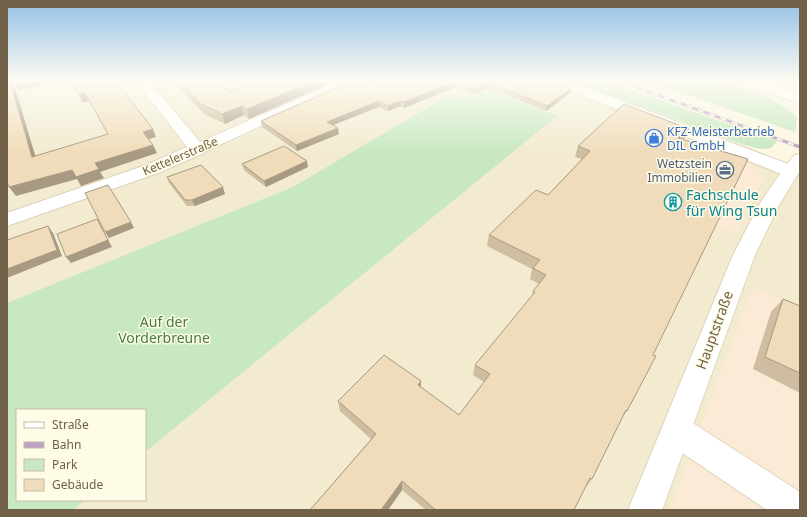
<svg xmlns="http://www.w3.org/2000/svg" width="807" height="517" font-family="'Noto Sans',sans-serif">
<rect width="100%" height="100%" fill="#fbf7e1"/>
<path fill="#f2ebd0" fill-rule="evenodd" d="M7 81H551L749 161 800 175V510H7ZM17 410H145V500H17Z"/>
<g fill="#fbead5">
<polygon points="648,120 749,161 764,178 737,234 628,193"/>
<polygon points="752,288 800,308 800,510 670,510"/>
</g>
<g fill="#c7e8c0">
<polygon points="571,81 606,81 777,141 771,148 761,149 744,145"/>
<path d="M647 81C668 81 691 78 712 81 735 84 783 99 797 118L795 132Z"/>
<polygon points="488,89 557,116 145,452 145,410 17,410 17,500 85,500 73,510 7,510 7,303 293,187 449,95 461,99"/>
</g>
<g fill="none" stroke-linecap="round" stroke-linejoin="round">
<defs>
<g id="street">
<polygon points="136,81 149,81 200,142 338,81 354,81 353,84 206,151 204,153 158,173 7,226 7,213 146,165 187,147"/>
<polygon points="552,81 569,81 796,167 799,171 796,175 790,176 784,175 553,84"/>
<polygon points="739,81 757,81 800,94 800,103 740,84"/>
<polygon points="677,416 688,420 800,492 800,510 767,510 666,442 662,431 666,420"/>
</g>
<g id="secondary">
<polygon points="800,85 800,98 795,97 793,94 795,86"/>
<polygon points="800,154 800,171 779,205 755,255 662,510 628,510 733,255 759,205 775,181 794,155"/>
</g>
</defs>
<use href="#street" stroke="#dcd3bb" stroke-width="2"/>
<use href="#secondary" stroke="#e1d5b9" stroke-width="2"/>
<use href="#street" fill="#fff" fill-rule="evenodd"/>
<use href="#secondary" fill="#fff" fill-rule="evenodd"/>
<defs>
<polyline id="rail" points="619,81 800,147"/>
</defs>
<use href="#rail" stroke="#bca1c3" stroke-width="3"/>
<use href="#rail" stroke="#fefbe7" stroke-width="2" stroke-dasharray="6" stroke-linecap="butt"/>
</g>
<g fill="#cebda0">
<polygon points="172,81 217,81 229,92 258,81 249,119 244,115 225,124 204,114"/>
<polygon points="372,81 552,81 572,88 570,93 546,111 489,88 473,94 456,87 404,108 401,106 388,111 379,107 333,125 339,134 297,151 262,127 261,121"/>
<polygon points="684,139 653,355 627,411 621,419 592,479 585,488 574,510 426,510 402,490 388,510 310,510 371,439 340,411 338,401 421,381 421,387 459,415 484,382 473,375 475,365 532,297 533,291 539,284 530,279 532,269 487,246 489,235 548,195 582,159 575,157 578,146"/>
<polygon points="242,164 308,167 266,187 244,170"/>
<polygon points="167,177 225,194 195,206 187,206 169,183"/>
<polygon points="783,299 800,306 800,393 753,369 771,312"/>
</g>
<g fill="#a89a82">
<polygon points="10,81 13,81 38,165 32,157"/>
<polygon points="21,81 61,81 19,90 14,82"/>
<polygon points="314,81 335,81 249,119 247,109"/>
<polygon points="457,81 456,87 404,108 404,102"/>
<polygon points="490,83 489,88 473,94 474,89"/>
<polygon points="572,88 570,93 546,111 547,106"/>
<polygon points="85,93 89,101 83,103 79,95"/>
<polygon points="379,101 379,107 328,127 327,122"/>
<polygon points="401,101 401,106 388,111 388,106"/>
<polygon points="242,106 244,115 225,124 222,114"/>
<polygon points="338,128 339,134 297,151 296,145"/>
<polygon points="153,129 156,137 146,140 143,132"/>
<polygon points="689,129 684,139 678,138"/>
<polygon points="153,145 157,153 100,172 104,178 81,186 77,179 16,196 9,187 95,163"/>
<polygon points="307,161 308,167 266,187 264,181"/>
<polygon points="223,187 225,194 195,206 192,200"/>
<polygon points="97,219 112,247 71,263 66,257"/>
<polygon points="131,222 134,228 109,238 105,232"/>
<polygon points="48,226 53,233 62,256 7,278 7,269"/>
<polygon points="421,381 420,392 418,385"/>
<polygon points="402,481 402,490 388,510 381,510"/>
</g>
<g fill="#f0dcba" stroke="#a89a82">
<polygon points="7,81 10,81 32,157 108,134 85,93 79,95 71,81 115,81 153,129 143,132 153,145 95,163 99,169 76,177 72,170 9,187 7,182"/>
<polygon points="14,81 21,81 14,82"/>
<polygon points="178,81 217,81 229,92 258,81 314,81 247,109 242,106 222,114 201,104"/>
<polygon points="352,81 355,81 360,85 372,81 552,81 572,88 547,106 490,83 474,89 457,81 404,102 401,101 388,106 379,101 327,122 338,128 296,145 261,121"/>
<polygon points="624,104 689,129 678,138 748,159 653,355 656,356 627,411 626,410 592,479 590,478 574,510 436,510 402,481 381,510 310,510 376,434 338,401 384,355 421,381 418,385 459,415 490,374 475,365 535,292 533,291 546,275 533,268 540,260 489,235 536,190 548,195 590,151 578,146"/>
<polygon points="284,146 307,161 264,181 242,164"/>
<polygon points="201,165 223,187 192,200 185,200 167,177"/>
<polygon points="108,185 131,222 105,232 85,193"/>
<polygon points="97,219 108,240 66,257 57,234"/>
<polygon points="48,226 57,250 7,269 7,240"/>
<polygon points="783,299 800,306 800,373 765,357"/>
</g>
<linearGradient id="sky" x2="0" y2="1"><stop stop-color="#94c0e6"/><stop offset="0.53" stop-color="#fdfbf2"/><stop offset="1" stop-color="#fdfbf2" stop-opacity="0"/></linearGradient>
<rect width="807" height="153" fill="url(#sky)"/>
<defs>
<symbol id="shop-ring" viewBox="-11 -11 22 22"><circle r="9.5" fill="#fefbe7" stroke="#3f7fe0" stroke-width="1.5"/><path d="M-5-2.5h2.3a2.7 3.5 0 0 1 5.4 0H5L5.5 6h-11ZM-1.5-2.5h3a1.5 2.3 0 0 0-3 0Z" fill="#3f7fe0"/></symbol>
<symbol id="office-ring" viewBox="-11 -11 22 22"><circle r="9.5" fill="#fefbe7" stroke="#5c6f8a" stroke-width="1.5"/><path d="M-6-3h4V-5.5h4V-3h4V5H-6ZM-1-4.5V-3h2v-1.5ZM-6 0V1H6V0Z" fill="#5c6f8a"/></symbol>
<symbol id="building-ring" viewBox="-11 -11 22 22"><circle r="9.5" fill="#fefbe7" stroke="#0f9aa8" stroke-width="1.5"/><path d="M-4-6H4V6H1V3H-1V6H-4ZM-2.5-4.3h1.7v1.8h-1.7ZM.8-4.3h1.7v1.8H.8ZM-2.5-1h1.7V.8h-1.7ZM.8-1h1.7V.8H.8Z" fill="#0f9aa8"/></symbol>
</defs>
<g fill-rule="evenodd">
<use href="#shop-ring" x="644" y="128" width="20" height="20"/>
<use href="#office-ring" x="715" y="160" width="20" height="20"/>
<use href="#building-ring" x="663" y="192" width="20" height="20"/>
</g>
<g text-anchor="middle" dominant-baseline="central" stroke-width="3" stroke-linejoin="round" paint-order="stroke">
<g font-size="12" fill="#366cbe" stroke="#fefbe7" text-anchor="start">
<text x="667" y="131">KFZ-Meisterbetrieb<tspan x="667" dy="14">DIL GmbH</tspan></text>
</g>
<g font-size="12" fill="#716149" stroke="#fefbe7">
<text transform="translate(180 156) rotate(-23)">Kettelerstraße</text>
</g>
<g font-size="12" fill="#4e5e75" stroke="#fefbe7" text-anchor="end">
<text x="712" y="163">Wetzstein<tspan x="712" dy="14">Immobilien</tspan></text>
</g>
<g font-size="14" fill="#0d838f" stroke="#fefbe7" text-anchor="start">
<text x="686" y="194">Fachschule<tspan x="686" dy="16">für Wing Tsun</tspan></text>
</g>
<g font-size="14" fill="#477c44" stroke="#fefbe7">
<text x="164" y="321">Auf der<tspan x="164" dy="16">Vorderbreune</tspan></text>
</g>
<g font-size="14" fill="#716149" stroke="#fefbe7">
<text transform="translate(714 330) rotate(-70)">Hauptstraße</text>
</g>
</g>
<rect width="807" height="517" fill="none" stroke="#716149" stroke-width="16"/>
<rect x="16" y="409" width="130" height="92" fill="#fefbe7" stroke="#c6bda8"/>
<rect x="24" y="422" width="20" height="6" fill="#ffffff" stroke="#c6bda8"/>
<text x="52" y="429" font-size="12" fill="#716149">Straße</text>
<rect x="24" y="442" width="20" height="6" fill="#bca1c3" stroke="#c6bda8"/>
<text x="52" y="449" font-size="12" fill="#716149">Bahn</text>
<rect x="24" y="459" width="20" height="12" fill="#c7e8c0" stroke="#c6bda8"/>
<text x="52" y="469" font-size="12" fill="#716149">Park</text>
<rect x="24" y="479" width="20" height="12" fill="#f0dcba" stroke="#c6bda8"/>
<text x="52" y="489" font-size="12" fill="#716149">Gebäude</text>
</svg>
